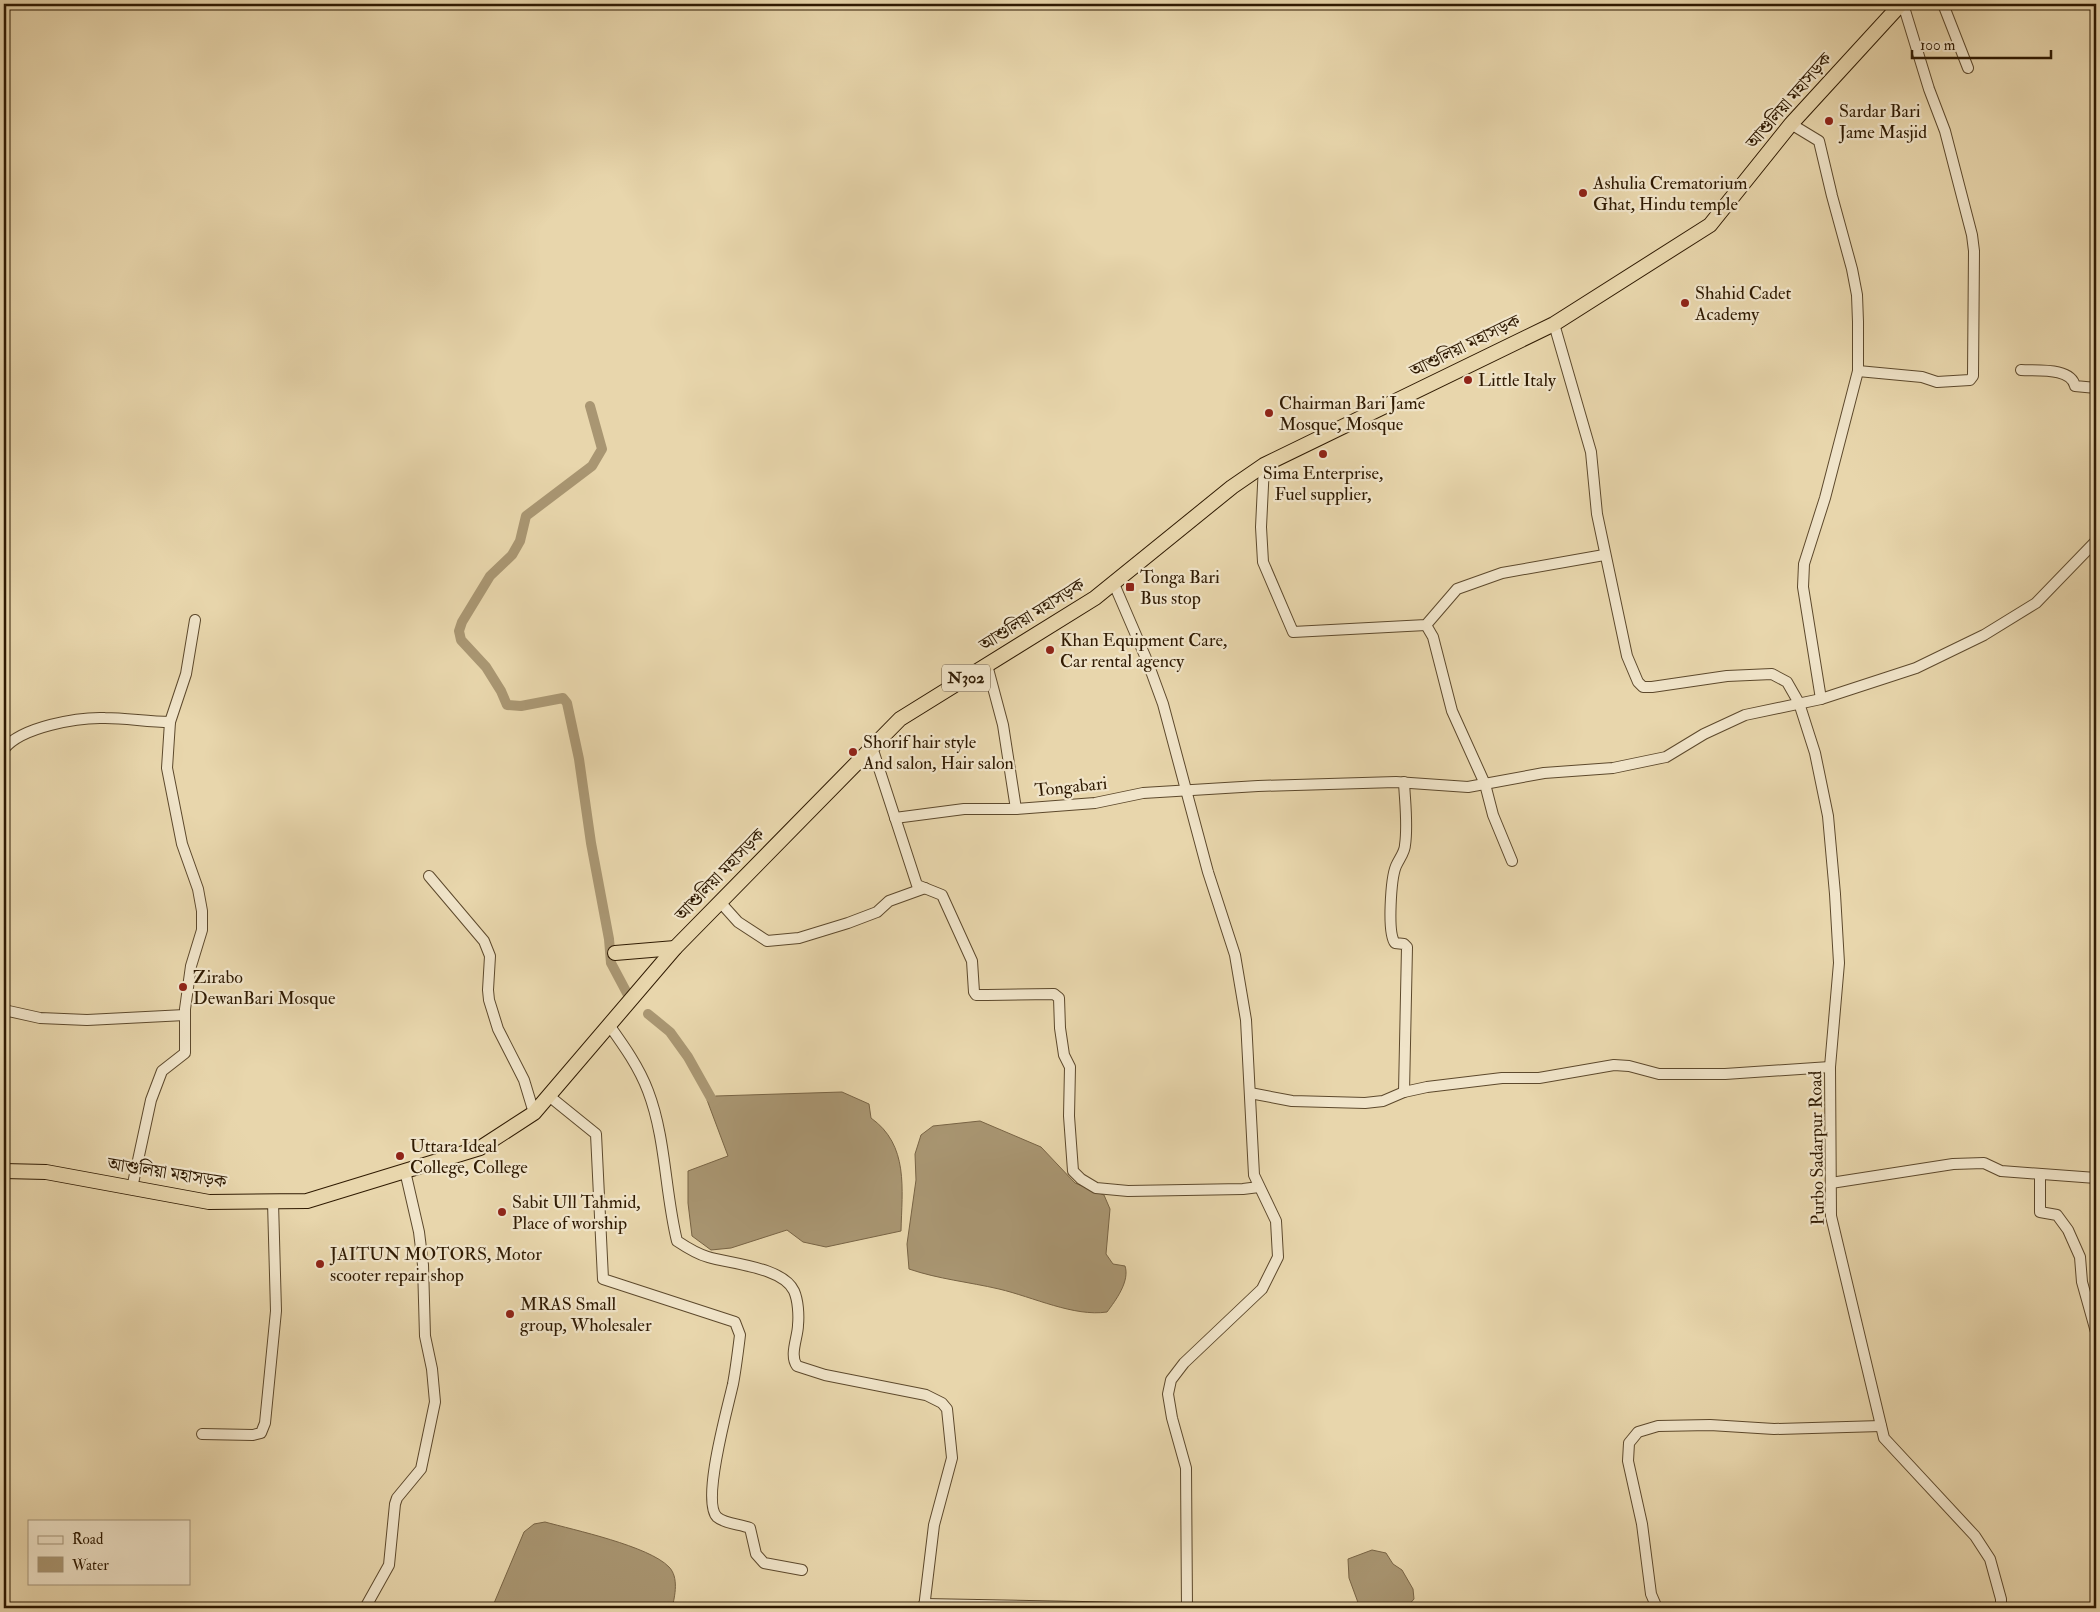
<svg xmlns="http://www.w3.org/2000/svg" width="2100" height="1612" font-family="'IM FELL Double Pica','Noto Serif Bengali',serif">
<rect width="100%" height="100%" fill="#e8d6ac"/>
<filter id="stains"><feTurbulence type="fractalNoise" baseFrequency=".004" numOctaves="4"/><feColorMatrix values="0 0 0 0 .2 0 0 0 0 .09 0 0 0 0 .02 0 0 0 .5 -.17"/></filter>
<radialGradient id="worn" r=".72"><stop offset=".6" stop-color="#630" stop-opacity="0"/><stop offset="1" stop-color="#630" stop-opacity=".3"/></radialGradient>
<g fill="#a99672" stroke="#786445">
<path d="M842 1092 869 1104 871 1118C909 1145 902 1189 901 1231L826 1247 803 1242 787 1230 731 1248 711 1250 692 1236 688 1203V1171L728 1156 707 1100 716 1096Z"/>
<path d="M980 1121 1041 1147 1075 1183 1104 1195 1110 1209 1106 1254 1113 1264 1125 1266C1130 1281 1116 1300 1107 1312 1074 1317 1033 1297 999 1289 969 1282 938 1279 909 1269L907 1244 916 1180 915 1154 921 1135 933 1126Z"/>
<path d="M545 1522C574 1530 649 1546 669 1567 679 1577 675 1596 672 1608H492L524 1532 534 1524Z"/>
<polygon points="1372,1550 1386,1553 1393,1564 1402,1570 1413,1589 1414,1599 1406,1608 1360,1608 1349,1578 1348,1559"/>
</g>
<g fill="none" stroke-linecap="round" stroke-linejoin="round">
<g stroke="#a99672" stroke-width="10">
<polyline points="590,406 602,449 592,466 526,516 520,541 512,555 490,576 462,622 459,631 461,640 486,667 501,691 507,705 521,706 563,698 567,703 579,759 591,843 609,939 611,963 628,995"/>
<polyline points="648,1014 670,1032 688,1057 711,1098"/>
</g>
<defs>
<g id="minor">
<polyline points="1943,4 1968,68"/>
<polyline points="1791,124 1819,141 1832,196 1852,269 1857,295 1858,322 1858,371 1825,498 1804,564 1803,587 1821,699"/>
<polyline points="1554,324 1591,452 1597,514 1627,656 1638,682 1643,687 1652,687 1727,676 1772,674 1787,682 1799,703 1815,753 1828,816 1835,894 1839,963 1830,1067 1831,1216 1884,1438 1975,1536 1990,1559 2001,1599 2001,1608"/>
<path d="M2021 370C2037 371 2071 367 2075 386L2096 388"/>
<polyline points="1858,371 1922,377 1937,382 1970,380 1973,376 1974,251 1972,235 1945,131 1929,89 1903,4"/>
<polyline points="1264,465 1261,527 1263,562 1293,632 1426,625 1457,589 1502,573 1604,555"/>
<polyline points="1114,584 1148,663 1163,704 1208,872 1235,955 1246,1020 1254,1175 1276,1221 1278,1257 1262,1289 1184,1363 1171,1380 1168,1394 1172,1418 1186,1468 1187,1608"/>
<polyline points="1426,625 1433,637 1452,711 1485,784 1493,815 1512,861"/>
<polyline points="987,665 1003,725 1016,809"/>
<polyline points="872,747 917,885 942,895 972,961 974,992 976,995 987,995 1054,994 1059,998 1060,1028 1064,1055 1070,1067 1069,1116 1073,1171 1081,1179 1096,1188 1128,1191 1243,1189 1259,1187"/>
<path d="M4 749C21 727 78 717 105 718 127 718 148 722 170 722"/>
<path d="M1404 782C1405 803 1408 825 1405 845 1405 852 1399 859 1396 866 1391 878 1387 933 1395 943L1404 944 1407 947 1404 1092"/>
<polyline points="895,818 964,809 1016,809 1095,803 1143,793 1258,786 1396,782 1468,787 1544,773 1613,768 1666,757 1704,734 1745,715 1821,699 1916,668 1984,635 2036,603 2096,541"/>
<polyline points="429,876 484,941 490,956 488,990 489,1000 498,1029 524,1080 534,1113"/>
<polyline points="720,902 738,922 767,941 799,938 848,923 877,912 889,901 925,888"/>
<polyline points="4,1010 40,1018 87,1020 185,1015"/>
<path d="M609 1025C624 1046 639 1067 648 1091 666 1138 665 1193 677 1241 686 1247 697 1254 708 1257 731 1264 783 1267 794 1291 798 1300 799 1315 798 1325 798 1337 789 1355 797 1366L825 1375 926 1395 942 1403 947 1409 952 1458 934 1525 924 1608"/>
<polyline points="1250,1093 1292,1101 1365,1103 1383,1101 1404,1092 1427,1087 1502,1078 1539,1078 1614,1065 1629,1066 1659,1074 1725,1074 1830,1067"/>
<path d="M549 1096 596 1134 603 1279 735 1322 740 1335C738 1351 736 1368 733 1384 728 1407 701 1501 717 1517 725 1524 740 1524 750 1528L756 1554 764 1563 802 1570"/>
<polyline points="2040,1174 2040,1212 2057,1215 2068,1230 2080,1257 2082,1282 2096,1332"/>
<polyline points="1831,1183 1953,1164 1984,1163 2001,1171 2096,1178"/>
<polyline points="132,1188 151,1100 162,1071 185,1053 185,1009 191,966 202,930 202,911 198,889 182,844 167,768 170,722 186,674 195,620"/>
<polyline points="202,1434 253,1435 261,1433 265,1423 276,1311 273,1202"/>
<polyline points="924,1604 1136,1608"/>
<polyline points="365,1608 389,1565 395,1504 397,1498 421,1469 435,1402 432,1369 425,1336 423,1265 419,1232 405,1171"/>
<polyline points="1657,1608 1651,1594 1642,1524 1628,1461 1629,1443 1638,1432 1658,1426 1710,1425 1774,1429 1881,1426"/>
</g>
<g id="highway">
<polyline points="615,953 675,948"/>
<polyline points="4,1171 46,1172 209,1202 307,1201 480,1148 534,1113 675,948 900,719 1095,598 1232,487 1264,465 1554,324 1710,225 1791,124 1901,4"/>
</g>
</defs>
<use href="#minor" stroke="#5d492c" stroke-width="12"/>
<use href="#highway" stroke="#2f1a02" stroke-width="16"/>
<use href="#minor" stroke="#f0e4c9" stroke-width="10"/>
<use href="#highway" stroke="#e8d6ac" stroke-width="14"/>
</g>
<g fill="#8f2418" stroke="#f0e4c9" stroke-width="2">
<circle cx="1829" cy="121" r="5"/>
<circle cx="1583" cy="193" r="5"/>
<circle cx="1685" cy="303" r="5"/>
<circle cx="1468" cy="380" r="5"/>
<circle cx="1269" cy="413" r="5"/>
<circle cx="1323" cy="454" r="5"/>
<rect x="1125" y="582" width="10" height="10" rx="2.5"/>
<circle cx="1050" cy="650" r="5"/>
<circle cx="853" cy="752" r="5"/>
<circle cx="183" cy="987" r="5"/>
<circle cx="400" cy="1156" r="5"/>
<circle cx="502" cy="1212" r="5"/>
<circle cx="320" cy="1264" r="5"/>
<circle cx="510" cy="1314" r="5"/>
</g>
<g text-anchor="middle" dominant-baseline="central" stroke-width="4.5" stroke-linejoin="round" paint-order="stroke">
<rect fill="#f0e4c9" stroke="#69573e" stroke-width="1" x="942" y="664.5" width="48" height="27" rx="4"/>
<g font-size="16" font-weight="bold" fill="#2f1a02">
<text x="966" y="678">N302</text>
</g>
<g font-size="18" fill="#2f1a02" stroke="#f0e4c9">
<text transform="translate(1789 101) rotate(-49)">আশুলিয়া মহাসড়ক</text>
<text transform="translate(1465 346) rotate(-26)">আশুলিয়া মহাসড়ক</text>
<text transform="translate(1032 615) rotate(-32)">আশুলিয়া মহাসড়ক</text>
<text transform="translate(1071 787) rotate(-6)">Tongabari</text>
<text transform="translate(720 875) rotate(-46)">আশুলিয়া মহাসড়ক</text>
<text transform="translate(1817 1148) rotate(-91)">Purbo Sadarpur Road</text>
<text transform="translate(167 1173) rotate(9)">আশুলিয়া মহাসড়ক</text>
</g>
<g font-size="18" fill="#2f1a02" stroke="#f0e4c9" text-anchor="start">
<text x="1839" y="111">Sardar Bari<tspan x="1839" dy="21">Jame Masjid</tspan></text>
<text x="1593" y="183">Ashulia Crematorium<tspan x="1593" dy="21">Ghat, Hindu temple</tspan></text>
<text x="1695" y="293">Shahid Cadet<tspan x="1695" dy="21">Academy</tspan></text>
<text x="1478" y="380">Little Italy</text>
<text x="1279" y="403">Chairman Bari Jame<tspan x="1279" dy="21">Mosque, Mosque</tspan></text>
<text x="1323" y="473" text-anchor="middle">Sima Enterprise,<tspan x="1323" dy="21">Fuel supplier,</tspan></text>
<text x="1140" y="577">Tonga Bari<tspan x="1140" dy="21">Bus stop</tspan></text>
<text x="1060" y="640">Khan Equipment Care,<tspan x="1060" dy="21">Car rental agency</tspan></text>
<text x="863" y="742">Shorif hair style<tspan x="863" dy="21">And salon, Hair salon</tspan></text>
<text x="193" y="977">Zirabo<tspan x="193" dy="21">DewanBari Mosque</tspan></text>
<text x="410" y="1146">Uttara Ideal<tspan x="410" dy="21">College, College</tspan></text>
<text x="512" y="1202">Sabit Ull Tahmid,<tspan x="512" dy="21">Place of worship</tspan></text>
<text x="330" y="1254">JAITUN MOTORS, Motor<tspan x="330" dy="21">scooter repair shop</tspan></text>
<text x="520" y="1304">MRAS Small<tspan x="520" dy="21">group, Wholesaler</tspan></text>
</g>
</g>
<rect width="2100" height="1612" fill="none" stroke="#e8d6ac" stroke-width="20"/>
<rect x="5" y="5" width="2090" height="1602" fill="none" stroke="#2f1a02" stroke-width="2.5"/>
<rect x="10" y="10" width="2080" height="1592" fill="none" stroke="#2f1a02"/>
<rect x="28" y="1520" width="162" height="65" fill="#f0e4c9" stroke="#a39379"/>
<rect x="38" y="1536" width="25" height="8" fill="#f0e4c9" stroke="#a39379"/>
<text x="72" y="1544" font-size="15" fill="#2f1a02">Road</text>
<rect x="38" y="1557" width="25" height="15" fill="#a99672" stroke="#a39379"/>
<text x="72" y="1570" font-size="15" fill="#2f1a02">Water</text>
<path d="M1912 50v8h139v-8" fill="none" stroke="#2f1a02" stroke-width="2.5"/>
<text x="1920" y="50" font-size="15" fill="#2f1a02" stroke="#f0e4c9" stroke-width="4" paint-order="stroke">100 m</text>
<rect width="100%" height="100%" filter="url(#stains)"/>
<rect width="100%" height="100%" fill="url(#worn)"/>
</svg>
